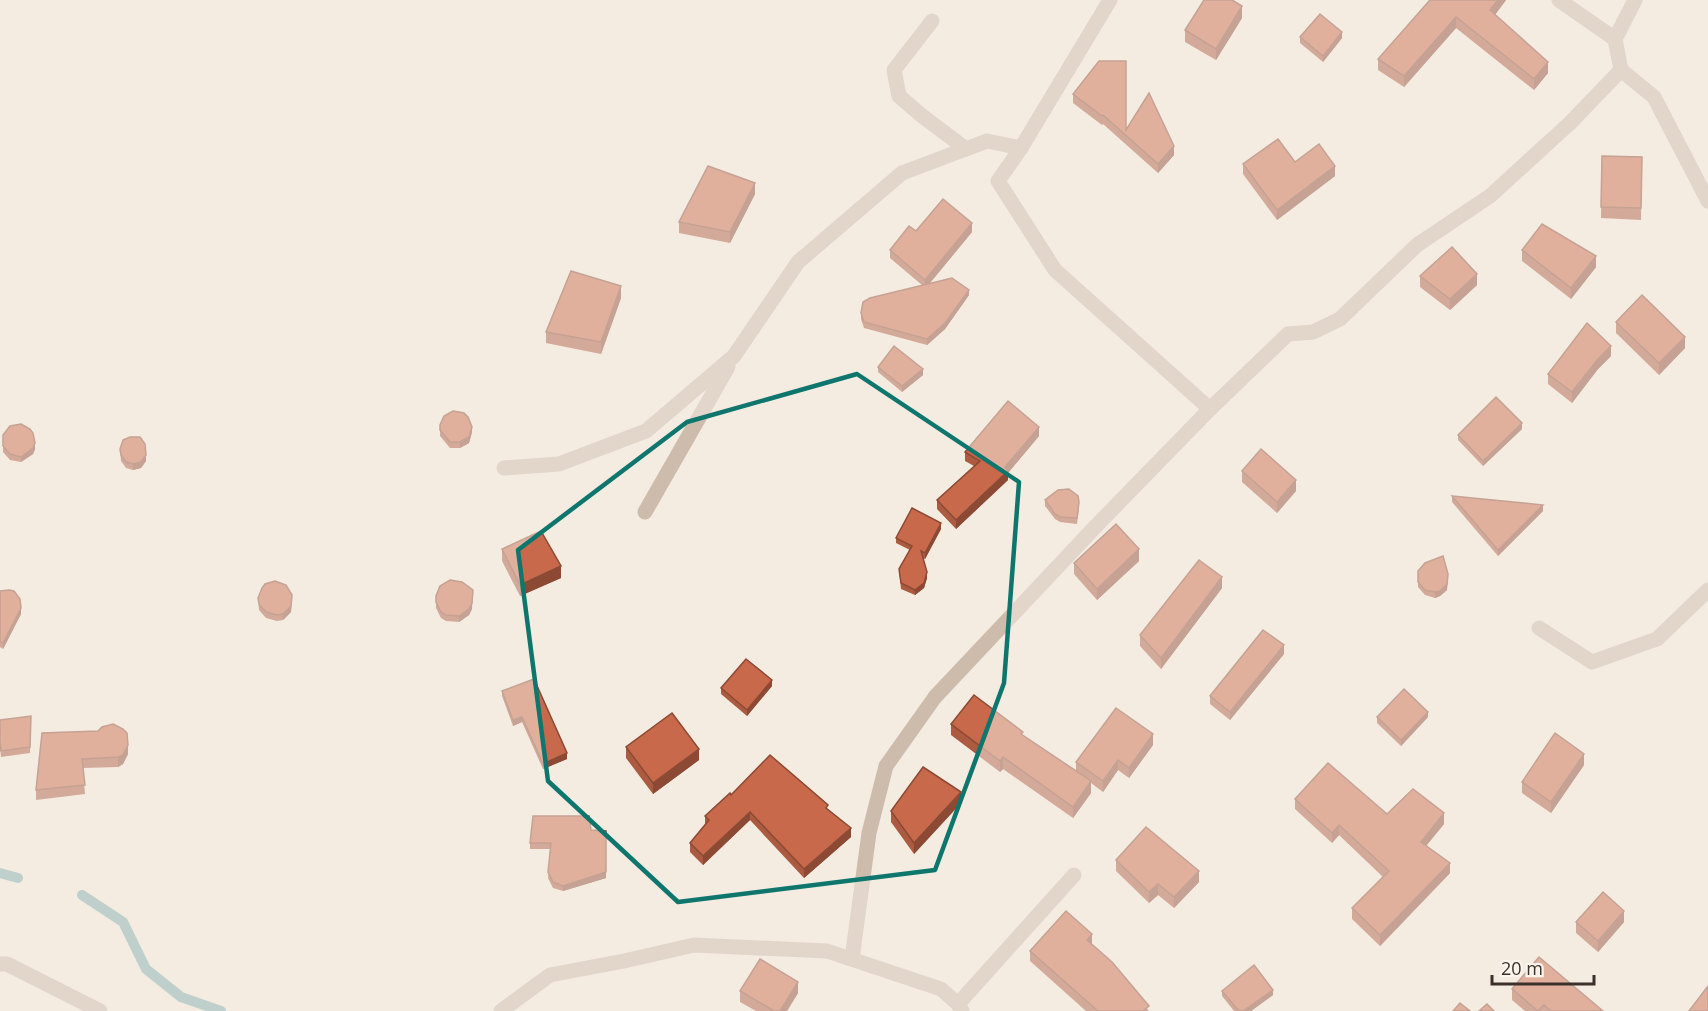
<svg xmlns="http://www.w3.org/2000/svg" width="1708" height="1011" font-family="'Open Sans',sans-serif">
<rect width="100%" height="100%" fill="#f4ebe1"/>
<g fill="none" stroke-linecap="round" stroke-linejoin="round">
<g stroke="#7fb0b2" stroke-width="10">
<polyline points="0,873 18,878"/>
<polyline points="82,895 123,922 146,969 181,997 221,1011"/>
</g>
<g stroke="#cdbbac" stroke-width="15">
<polyline points="1110,0 1021,148 998,181 1055,270 1210,409"/>
<polyline points="1559,0 1615,39 1621,70"/>
<polyline points="932,21 894,70 899,96 921,115 966,149"/>
<polyline points="1615,39 1635,0"/>
<polyline points="504,468 559,464 646,431 734,356 798,262 902,173 987,141 1021,148"/>
<polyline points="645,512 728,367"/>
<polyline points="1539,628 1592,662 1657,639 1708,590"/>
<polyline points="852,959 869,833 886,766 935,697 1096,526 1210,409 1288,334 1313,332 1340,319 1417,245 1490,196 1570,123 1621,70 1654,97 1708,201"/>
<polyline points="0,964 7,964 100,1011"/>
<polyline points="958,1004 1074,875"/>
<polyline points="501,1011 550,975 624,961 694,945 827,951 941,989 958,1004 962,1011"/>
</g>
</g>
<g fill="#ac5a40">
<polygon points="1430,0 1506,0 1495,15 1548,73 1534,90 1456,28 1404,87 1378,70 1378,59"/>
<polygon points="1242,18 1216,60 1185,42 1185,30"/>
<polygon points="1300,37 1342,38 1323,62 1300,43"/>
<polygon points="1073,94 1126,130 1174,155 1158,173 1103,124 1102,125 1073,103"/>
<polygon points="1602,156 1642,157 1641,220 1601,218"/>
<polygon points="1295,162 1335,176 1277,220 1243,174 1243,164"/>
<polygon points="755,194 730,243 679,233 679,222"/>
<polygon points="916,231 972,232 930,283 969,295 945,329 927,345 864,328 861,319 861,313 922,285 890,258 890,250"/>
<polygon points="1522,250 1596,267 1571,299 1522,261"/>
<polygon points="1420,276 1477,285 1450,310 1420,287"/>
<polygon points="621,298 601,354 546,343 546,332"/>
<polygon points="1616,322 1685,348 1659,375 1616,333"/>
<polygon points="1611,356 1598,369 1572,403 1548,384 1548,374"/>
<polygon points="878,367 923,375 902,392 878,372"/>
<polygon points="440,425 472,432 469,443 460,448 450,448 440,436"/>
<polygon points="1522,429 1483,466 1458,440 1458,435"/>
<polygon points="3,435 35,449 33,454 21,462 10,460 3,452"/>
<polygon points="1039,436 1008,473 1008,480 956,529 937,509 937,500 974,466 965,461 965,452"/>
<polygon points="120,449 146,461 141,468 133,470 126,468 121,461"/>
<polygon points="1242,471 1296,491 1277,513 1242,482"/>
<polygon points="1452,496 1543,511 1498,556 1452,502"/>
<polygon points="1045,500 1079,508 1077,524 1060,522 1055,519 1045,506"/>
<polygon points="941,529 925,559 923,558 927,578 924,588 915,595 901,589 899,569 910,550 896,543 896,538"/>
<polygon points="502,549 561,578 520,596 502,561"/>
<polygon points="1139,561 1097,600 1074,574 1074,563"/>
<polygon points="1418,571 1448,579 1447,590 1440,596 1435,598 1425,595 1418,587"/>
<polygon points="1222,588 1161,669 1140,646 1140,635"/>
<polygon points="0,591 21,614 3,649 0,647"/>
<polygon points="258,598 292,600 291,612 283,620 277,621 266,618 259,610"/>
<polygon points="436,602 472,609 469,615 459,622 446,621 441,618 436,608"/>
<polygon points="1284,654 1230,720 1210,704 1210,696"/>
<polygon points="772,686 747,716 721,694 721,688"/>
<polygon points="502,691 567,759 543,769 522,722 513,726 502,696"/>
<polygon points="31,716 30,753 1,757 0,747 0,720"/>
<polygon points="1377,717 1428,717 1401,746 1377,723"/>
<polygon points="951,724 1023,736 1076,771 1076,762 1153,745 1129,778 1118,770 1103,792 1091,783 1091,793 1073,818 1003,769 1000,772 951,735"/>
<polygon points="42,733 128,754 123,764 118,767 83,768 85,794 36,800 36,790"/>
<polygon points="626,747 699,760 653,794 626,758"/>
<polygon points="1584,765 1551,813 1522,793 1522,782"/>
<polygon points="731,795 828,810 851,837 804,878 750,820 703,865 690,852 690,843 705,825 705,816"/>
<polygon points="1295,799 1444,824 1426,846 1450,873 1380,946 1352,919 1352,908 1383,877 1339,835 1332,843 1295,809"/>
<polygon points="961,803 914,854 891,822 891,811"/>
<polygon points="591,830 606,878 563,891 553,888 548,878 551,849 530,849 530,843"/>
<polygon points="1116,860 1199,882 1174,908 1158,895 1149,903 1116,871"/>
<polygon points="1576,922 1624,922 1598,952 1576,933"/>
<polygon points="1092,944 1149,1011 1086,1011 1030,961 1030,951"/>
<polygon points="1512,989 1603,1011 1525,1011 1512,1000"/>
<polygon points="740,991 798,993 787,1011 756,1011 740,1002"/>
<polygon points="1222,991 1273,995 1251,1011 1234,1011 1222,996"/>
</g>
<g fill="#8c4a34">
<polygon points="1498,0 1506,0 1490,21 1490,10"/>
<polygon points="1242,6 1242,18 1216,60 1216,49"/>
<polygon points="1456,17 1456,28 1404,87 1404,76"/>
<polygon points="1342,32 1342,38 1323,62 1323,56"/>
<polygon points="1548,62 1548,73 1534,90 1534,79"/>
<polygon points="1174,146 1174,155 1158,173 1158,164"/>
<polygon points="1335,166 1335,176 1277,220 1277,210"/>
<polygon points="755,183 755,194 730,243 730,232"/>
<polygon points="972,223 972,232 925,289 925,280"/>
<polygon points="1596,256 1596,267 1571,299 1571,288"/>
<polygon points="1477,274 1477,285 1450,310 1450,299"/>
<polygon points="621,286 621,298 601,354 601,342"/>
<polygon points="969,290 969,295 945,329 927,345 927,339"/>
<polygon points="1685,337 1685,348 1659,375 1659,363"/>
<polygon points="1611,346 1611,356 1598,369 1572,403 1572,392 1598,359"/>
<polygon points="923,369 923,375 902,392 902,386"/>
<polygon points="1522,423 1522,429 1483,466 1483,461"/>
<polygon points="472,427 472,432 469,443 460,448 460,442"/>
<polygon points="1039,427 1039,436 1008,473 1008,480 956,529 956,520 1005,467"/>
<polygon points="35,443 35,449 33,454 21,462 21,457"/>
<polygon points="146,455 146,461 141,468 133,470 133,464"/>
<polygon points="1296,480 1296,491 1277,513 1277,502"/>
<polygon points="1543,505 1543,511 1498,556 1498,550"/>
<polygon points="941,523 941,529 925,559 925,553"/>
<polygon points="1139,549 1139,561 1097,600 1097,589"/>
<polygon points="561,566 561,578 520,596 520,585"/>
<polygon points="927,572 927,578 924,588 915,595 915,590"/>
<polygon points="1448,574 1447,590 1440,596 1435,598 1435,592"/>
<polygon points="1222,577 1222,588 1161,669 1161,658"/>
<polygon points="473,590 472,609 469,615 459,622 459,616"/>
<polygon points="292,595 291,612 283,620 283,614"/>
<polygon points="21,608 21,614 3,649 3,643"/>
<polygon points="1284,645 1284,654 1230,720 1230,712"/>
<polygon points="772,680 772,686 747,716 747,710"/>
<polygon points="1428,712 1428,717 1401,746 1401,740"/>
<polygon points="522,717 522,722 513,726 513,720"/>
<polygon points="1153,734 1153,745 1129,778 1129,768"/>
<polygon points="128,745 128,754 123,764 118,767 118,757"/>
<polygon points="699,749 699,760 653,794 653,783"/>
<polygon points="567,753 567,759 543,769 543,764"/>
<polygon points="1584,754 1584,765 1551,813 1551,802"/>
<polygon points="1003,757 1003,769 1000,772 1000,761"/>
<polygon points="1118,760 1118,770 1103,792 1103,781"/>
<polygon points="1091,781 1091,793 1073,818 1073,807"/>
<polygon points="961,792 961,803 914,854 914,843"/>
<polygon points="750,812 750,820 703,865 703,856"/>
<polygon points="1444,813 1444,824 1421,852 1421,842"/>
<polygon points="1339,825 1339,835 1332,843 1332,833"/>
<polygon points="851,828 851,837 804,878 804,869"/>
<polygon points="1450,863 1450,873 1380,946 1380,935"/>
<polygon points="1199,871 1199,882 1174,908 1174,897"/>
<polygon points="606,872 606,878 563,891 563,886"/>
<polygon points="1158,884 1158,895 1149,903 1149,892"/>
<polygon points="1624,911 1624,922 1598,952 1598,941"/>
<polygon points="1092,934 1092,945 1087,940"/>
<polygon points="798,982 798,993 787,1011 780,1011"/>
<polygon points="1273,990 1273,995 1251,1011 1243,1011"/>
</g>
<g fill="#c8694b" stroke="#8c4a34" stroke-width="1.5">
<polygon points="1204,0 1232,0 1242,6 1216,49 1185,30"/>
<polygon points="1430,0 1498,0 1490,10 1548,62 1534,79 1456,17 1404,76 1378,59"/>
<polygon points="1320,14 1342,32 1323,56 1300,37"/>
<polygon points="1099,61 1126,61 1126,130 1149,93 1174,146 1158,164 1103,115 1102,116 1073,94"/>
<polygon points="1278,139 1295,162 1319,144 1335,166 1277,210 1243,164"/>
<polygon points="1602,156 1642,157 1641,208 1601,207"/>
<polygon points="708,166 755,183 730,232 679,222"/>
<polygon points="943,199 972,223 925,280 890,250 909,226 916,231"/>
<polygon points="1542,224 1596,256 1571,288 1522,250"/>
<polygon points="1452,247 1477,274 1450,299 1420,276"/>
<polygon points="571,271 621,286 601,342 546,332"/>
<polygon points="952,278 969,290 945,323 927,339 864,322 861,313 863,302 870,298"/>
<polygon points="1642,295 1685,337 1659,363 1616,322"/>
<polygon points="1587,323 1611,346 1598,359 1572,392 1548,374"/>
<polygon points="894,346 923,369 902,386 878,367"/>
<polygon points="1496,397 1522,423 1483,461 1458,435"/>
<polygon points="1008,401 1039,427 1005,467 1008,471 956,520 937,500 980,461 965,452"/>
<polygon points="453,411 464,413 468,417 472,427 469,437 460,442 450,442 440,430 440,425 444,416"/>
<polygon points="21,424 30,429 33,433 35,443 33,448 21,457 10,454 3,446 3,435 10,426"/>
<polygon points="130,437 140,437 145,444 146,455 141,462 133,464 126,462 121,455 120,449 123,440"/>
<polygon points="1261,449 1296,480 1277,502 1242,471"/>
<polygon points="1069,489 1078,496 1079,502 1077,518 1060,517 1055,514 1045,500 1058,490"/>
<polygon points="1452,496 1543,505 1498,550"/>
<polygon points="912,508 941,523 925,553 921,551 927,572 924,583 915,590 901,583 899,569 912,546 896,538"/>
<polygon points="1116,524 1139,549 1097,589 1074,563"/>
<polygon points="541,531 561,566 520,585 502,549"/>
<polygon points="1443,556 1448,574 1447,584 1440,591 1435,592 1425,590 1418,582 1418,571 1425,563"/>
<polygon points="1199,560 1222,577 1161,658 1140,635"/>
<polygon points="450,580 462,582 473,590 472,603 469,609 459,616 446,615 441,612 436,602 436,596 440,586"/>
<polygon points="275,581 286,585 292,595 291,606 283,614 277,615 266,612 259,604 258,598 262,588 265,584"/>
<polygon points="9,590 14,591 20,599 21,608 3,643 0,641 0,591"/>
<polygon points="1263,630 1284,645 1230,712 1210,696"/>
<polygon points="746,659 772,680 747,710 721,688"/>
<polygon points="534,679 567,753 543,764 522,717 513,720 502,691"/>
<polygon points="1404,689 1428,712 1401,740 1377,717"/>
<polygon points="974,695 1023,732 1021,734 1091,781 1073,807 1003,757 1000,761 951,724"/>
<polygon points="1116,708 1153,734 1129,768 1118,760 1103,781 1076,762"/>
<polygon points="672,713 699,749 653,783 626,747"/>
<polygon points="31,716 30,747 1,751 0,741 0,720"/>
<polygon points="113,724 123,729 127,733 128,745 123,755 118,757 82,759 85,785 36,790 42,733 98,731 102,727"/>
<polygon points="1555,733 1584,754 1551,802 1522,782"/>
<polygon points="770,755 828,805 826,808 851,828 804,869 750,812 703,856 690,843 709,820 705,816 730,793 731,795"/>
<polygon points="1328,763 1387,814 1413,789 1444,813 1421,842 1450,863 1380,935 1352,908 1389,871 1339,825 1332,833 1295,799"/>
<polygon points="923,767 961,792 914,843 891,811"/>
<polygon points="533,816 589,816 591,830 606,831 606,872 563,886 553,882 548,872 551,843 530,843"/>
<polygon points="1146,827 1199,871 1174,897 1158,884 1149,892 1116,860"/>
<polygon points="1603,892 1624,911 1598,941 1576,922"/>
<polygon points="1066,911 1092,934 1087,940 1112,962 1149,1006 1143,1011 1098,1011 1030,951"/>
<polygon points="1539,957 1603,1011 1551,1011 1544,1005 1538,1011 1512,989"/>
<polygon points="760,959 798,982 780,1011 774,1011 740,991"/>
<polygon points="1254,965 1273,990 1243,1011 1239,1011 1222,991"/>
<polygon points="1708,986 1708,1011 1689,1011"/>
<polygon points="1460,1003 1470,1011 1453,1011"/>
<polygon points="1487,1004 1494,1011 1479,1011"/>
</g>
<path d="M0 0H1708V1011H0ZM857 374 1019 482 1004 683 935 870 678 902 548 781 518 550 687 422Z" fill="#f4ebe1" fill-opacity=".55" fill-rule="evenodd"/>
<path fill="none" stroke="#0f766e" stroke-width="4.5" stroke-linejoin="round" d="M857 374 1019 482 1004 683 935 870 678 902 548 781 518 550 687 422Z"/>
<path d="M1492 975v9h102v-9" fill="none" stroke="#3b302b" stroke-width="3"/>
<text x="1501" y="975" font-size="18" fill="#3b302b" stroke="#fbf5ee" stroke-width="4.5" paint-order="stroke">20 m</text>
</svg>
